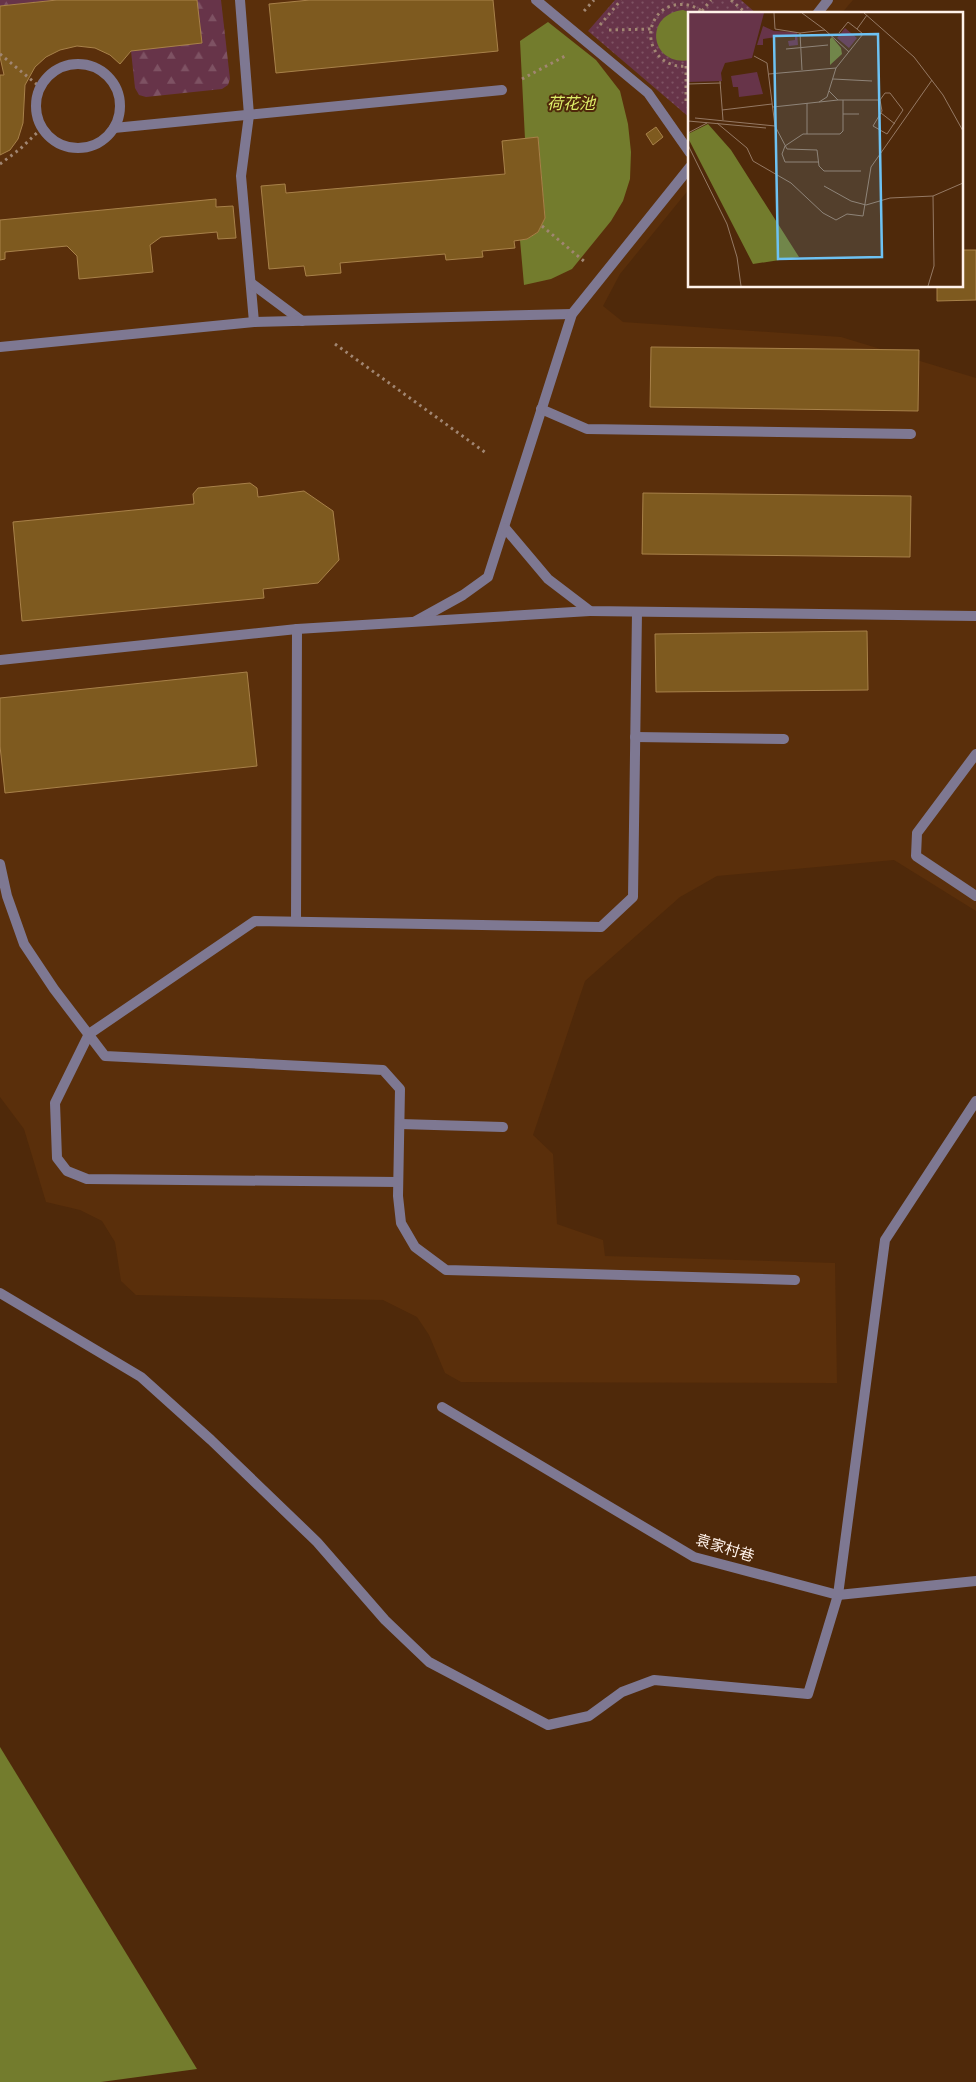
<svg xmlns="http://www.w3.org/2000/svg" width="976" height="2082" font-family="Roboto,'Noto Sans SC',sans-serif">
<defs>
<pattern id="forest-firs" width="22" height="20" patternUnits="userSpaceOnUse" patternTransform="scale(1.25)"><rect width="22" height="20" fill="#673449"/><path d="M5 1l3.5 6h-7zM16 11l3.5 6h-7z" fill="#7e5263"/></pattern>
<pattern id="garden-dots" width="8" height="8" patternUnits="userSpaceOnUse" patternTransform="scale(1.25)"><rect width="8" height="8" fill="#673449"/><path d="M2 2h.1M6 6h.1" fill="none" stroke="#7e5263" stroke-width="1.8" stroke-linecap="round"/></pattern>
</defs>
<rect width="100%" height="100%" fill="#4f290a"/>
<polygon fill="#5a2f0b" points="0,0 853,0 841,14 690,14 690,188 620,274 603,306 623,322 841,337 976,378 976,911 894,860 717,876 680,897 585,981 533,1135 553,1154 557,1224 603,1240 605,1256 835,1263 837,1383 461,1382 445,1373 429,1335 417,1317 383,1300 136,1295 121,1281 115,1242 102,1221 80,1210 46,1202 24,1129 0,1097"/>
<g fill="url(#forest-firs)">
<polygon points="0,0 57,0 0,6"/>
<polygon points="197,0 221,0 230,79 228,85 222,89 146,97 139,95 135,88 131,51"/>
</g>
<polygon fill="url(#garden-dots)" points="615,0 741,0 757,14 690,14 690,118 588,31"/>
<g fill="#737c2d">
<path d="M683 10 695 14H690V60C651 67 642 15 683 10Z"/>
<polygon points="548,22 596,60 620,91 628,124 631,152 630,179 623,201 611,221 572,269 551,279 524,285 520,240 527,239 538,232 545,218 538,138 525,139 520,41"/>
<polygon points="0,1747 197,2069 101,2082 0,2082"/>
</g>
<g fill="#7e5a1f" stroke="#a88149">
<polygon points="57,0 197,0 202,43 131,51 120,64 110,55 95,48 77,46 60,50 46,57 35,67 25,85 23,123 18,139 10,150 0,155 0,75 4,75 0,57 0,6"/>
<polygon points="310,0 493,0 498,51 276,73 269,4"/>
<polygon points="656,127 663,137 653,145 646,134"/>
<polygon points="538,137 545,218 538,232 527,239 514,241 515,248 482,251 483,257 446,260 445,254 340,263 341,273 306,276 304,266 269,269 261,186 285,184 286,193 505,174 502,141"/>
<polygon points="216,199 216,207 233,206 236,238 218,239 217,232 161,237 150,245 153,272 79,279 77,256 67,246 5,252 5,259 0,260 0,220"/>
<polygon points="962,250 976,250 976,300 937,301 937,286 962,286"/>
<polygon points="651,347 919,350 918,411 650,407"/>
<polygon points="250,483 257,488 258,497 304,491 333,511 339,560 318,583 263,589 264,598 22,621 13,522 194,504 193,494 198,488"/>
<polygon points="643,493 911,496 910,557 642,554"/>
<polygon points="867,631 868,690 656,692 655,634"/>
<polygon points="247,672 257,766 5,793 0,746 0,698"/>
</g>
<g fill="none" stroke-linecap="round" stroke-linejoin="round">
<g stroke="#a18672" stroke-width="3" stroke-dasharray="2.5 4" stroke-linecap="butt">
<polyline points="731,0 747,14"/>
<polyline points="584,11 594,0"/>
<polyline points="702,11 711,0"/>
<polyline points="600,25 621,0"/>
<polyline points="609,30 651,29"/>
<polyline points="0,54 40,87"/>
<polyline points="686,66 686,105"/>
<path d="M690 66C683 66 677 67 671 64 653 58 645 35 655 19 665 1 691 0 705 14"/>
<polyline points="522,79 567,55"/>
<polyline points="0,164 20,149 42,128"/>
<polyline points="542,226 585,262"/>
<polyline points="335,344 486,453"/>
</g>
<g stroke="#7e7892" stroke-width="10">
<polyline points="240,0 249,115 241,176 254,322"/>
<polyline points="536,0 648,93 690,153"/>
<polyline points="817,14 828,0"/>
<circle cx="78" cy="106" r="42"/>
<polyline points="114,128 502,90"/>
<polyline points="251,283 302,321"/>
<polyline points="0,347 254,322 572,314"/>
<polyline points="416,621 463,595 488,577 572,314 690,167"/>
<polyline points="0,660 297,629 590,611"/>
<polyline points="0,1293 141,1377 211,1440 317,1542 385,1620 429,1662 548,1725 589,1716 622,1692 654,1680 808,1694 838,1595 885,1240 976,1101"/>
<polyline points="442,1407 694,1557 838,1595 976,1581"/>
</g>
<g stroke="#7e7892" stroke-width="10">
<polyline points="541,409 587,429 911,434"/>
<polyline points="505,528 548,579 590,611 976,616"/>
<polyline points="635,737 784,739"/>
<polyline points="976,754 917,833 916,856 976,896"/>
<polyline points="0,864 7,896 24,944 54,989 105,1056 383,1070 400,1089 398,1196 401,1223 415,1247 446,1270 795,1280"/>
<polyline points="296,921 297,629"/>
<polyline points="400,1124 503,1127"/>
<polyline points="398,1182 87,1179 67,1171 57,1158 55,1103 89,1034 255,921 601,927 633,897 637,612"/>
</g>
</g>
<g text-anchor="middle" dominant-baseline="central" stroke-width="4" stroke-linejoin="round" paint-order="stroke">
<g font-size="15" fill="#fff2ea" stroke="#4f290a">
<text transform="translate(725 1548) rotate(17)">袁家村巷</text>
</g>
<g font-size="16" font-style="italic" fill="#deee68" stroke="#4f290a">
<text x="571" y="103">荷花池</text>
</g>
</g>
<g transform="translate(688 12)">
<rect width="275" height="275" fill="#4f290a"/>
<path d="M0 1H76L64 46 37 51 33 61 34 69 0 70Z" fill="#673449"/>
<path d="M75 14 86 19 109 20 110 33 101 34 100 29 107 28V23H101L75 27V33H69Z" fill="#673449"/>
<path d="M157 16 169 26 161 36 149 26ZM69 60 75 82 51 85 50 75H45L43 64Z" fill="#673449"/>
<path d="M144 25 153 36 154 42 142 53V27ZM20 112 43 138 111 245 65 252 0 126V122Z" fill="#737c2d"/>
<path fill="none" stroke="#957964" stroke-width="1" d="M86 1 87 17 112 21 137 18 161 40M114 1 137 18M176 1 226 45 255 83 275 119M112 21 114 58M151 21 160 10 169 17M98 37 140 33M66 44 79 51 87 114 99 137 129 138 131 154 136 159H173M81 62 148 56M145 67 184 69M32 69 35 108M0 72 33 71M141 79 150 88H192L194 99 185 114 199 122 215 98 202 81H197L192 88M131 90 139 85 148 56 175 22 169 17 179 3M119 91V122M85 95 150 88M34 98 84 92M193 101 207 112M155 102H171M7 106 87 114M0 109 78 116M29 111 59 136 65 149 103 171 135 201 148 208 159 202 175 204 183 155 244 68M0 121 19 111M0 133 39 212 49 245 53 274M131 150H97L94 142 97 134 115 122H152L155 119V88M136 174 163 189 178 193 202 186 245 184 275 171M240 274 246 254 245 184"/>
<path fill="#6dc2f3" fill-opacity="0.15" stroke="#6dc2f3" stroke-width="2.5" d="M190 22 194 245 90 247 86 24Z"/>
<rect width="275" height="275" fill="none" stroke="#fff2ea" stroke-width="2.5"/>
</g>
</svg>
